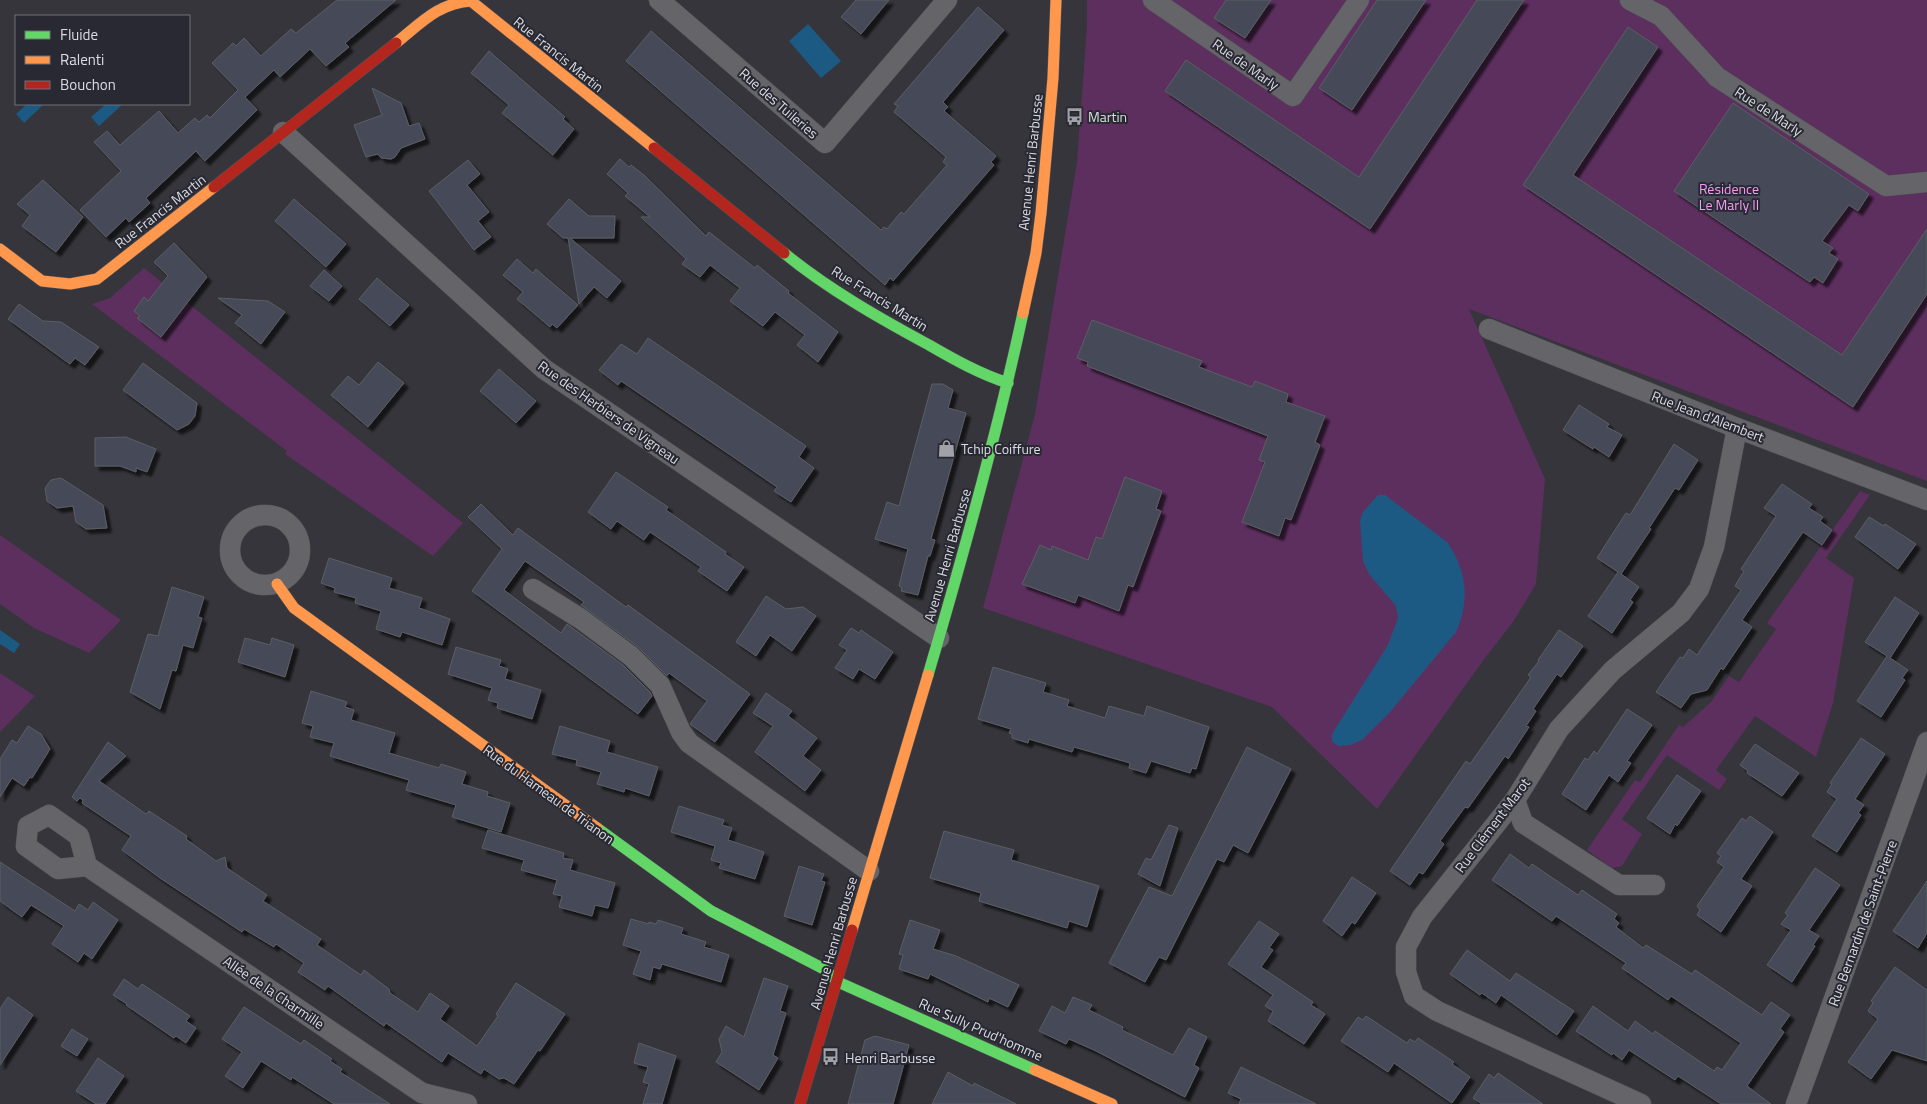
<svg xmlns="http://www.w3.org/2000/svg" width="1927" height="1104" font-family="'Titillium Web',sans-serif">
<defs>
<filter id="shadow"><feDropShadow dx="4.5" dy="4.5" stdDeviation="1" flood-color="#0009"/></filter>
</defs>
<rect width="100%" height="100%" fill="#35353b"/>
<g fill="#5d2f5f">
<polygon points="1087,0 1927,0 1927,481 1469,309 1545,479 1536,584 1513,622 1485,658 1377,809 1272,707 983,608 1035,414 1077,162 1087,26"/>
<polygon points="144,268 463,523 433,556 285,454 287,451 92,304 110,298"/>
<polygon points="1860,491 1870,495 1826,558 1854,578 1833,703 1816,757 1755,716 1716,770 1727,779 1719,790 1667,755 1622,819 1642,834 1622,866 1612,868 1587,850 1635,780 1640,782 1679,725 1683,727 1711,702 1729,676 1739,682 1776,629 1767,623"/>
<polygon points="0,535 121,620 89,653 34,628 0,604"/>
<polygon points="0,673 35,696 0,732"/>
</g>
<g fill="#1d5a83">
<polygon points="808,24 841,61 821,78 789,41"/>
<polygon points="27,104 43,105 24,123 16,114"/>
<polygon points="106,104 123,104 99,126 91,117"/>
<path d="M1378 495H1385L1447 542C1467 570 1470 601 1456 632L1390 712 1362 740 1350 745 1338 746 1332 741V734L1388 645 1398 618 1396 606 1369 574 1363 561 1360 521 1363 512Z"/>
<polygon points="0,630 20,644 14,653 0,644"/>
</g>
<g fill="#444a59" stroke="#5c5e62" filter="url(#shadow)">
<polygon points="337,0 396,0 345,43 349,47 326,66 310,49 280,77 274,70 245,97 257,110 205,161 196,151 146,198 150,203 129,222 126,218 106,237 80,210 121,171 94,142 107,131 120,145 159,111 178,133 195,118 199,122 207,115 210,118 238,90 212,63 233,43 236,46 244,38 261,56 291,29 296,33"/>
<polygon points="856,0 889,0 861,34 841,17"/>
<polygon points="1226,0 1271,0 1245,38 1214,18"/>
<polygon points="1377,0 1426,0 1352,110 1319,88"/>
<polygon points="1477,0 1524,0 1370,229 1165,91 1186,60 1359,177"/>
<polygon points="978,7 1004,30 943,102 948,107 944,111 996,156 991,162 994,165 893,281 890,278 885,285 626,61 651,31 881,230 884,227 887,229 901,212 904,214 947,165 943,162 946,157 894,112 898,106 894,104"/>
<polygon points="1628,27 1658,47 1573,175 1842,355 1927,229 1927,294 1853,407 1523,185"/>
<polygon points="489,51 565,117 563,119 574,129 553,155 502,113 509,105 471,73"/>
<polygon points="372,88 401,103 409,126 419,123 425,139 401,148 395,157 391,159 381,158 378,154 366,157 354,125 382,115"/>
<polygon points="1733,103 1869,194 1858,211 1849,205 1822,241 1833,248 1829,253 1838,259 1823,283 1814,277 1810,282 1674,191"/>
<polygon points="620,159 629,167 631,165 644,175 706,236 709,232 755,268 757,265 789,291 788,293 838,332 818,362 797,345 805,335 775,312 763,326 730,301 740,288 710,265 700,277 682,264 686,259 641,217 650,217 625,196 628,193 607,174"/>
<polygon points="468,160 480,174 467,185 489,212 478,221 491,237 474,250 429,191"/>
<polygon points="43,180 83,217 56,252 22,226 30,215 17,204"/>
<polygon points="294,199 346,244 326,267 275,221"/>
<polygon points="569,199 589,216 615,216 614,238 570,238 621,281 607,298 594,287 579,304 568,238 563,238 547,224"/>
<polygon points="174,243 207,277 161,337 137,318 140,316 134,311 144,297 148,301 168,276 154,262"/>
<polygon points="517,259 533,273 536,269 578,305 557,328 552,324 550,327 517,299 523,292 503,275"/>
<polygon points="324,270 342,286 329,301 310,286"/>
<polygon points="377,278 409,305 390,326 359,299"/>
<polygon points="218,298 268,301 285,312 261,344 235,323 242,315"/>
<polygon points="19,304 43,321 61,322 99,347 85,365 75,358 70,364 8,319"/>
<polygon points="1092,320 1202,361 1199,367 1217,374 1252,387 1255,381 1288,394 1286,402 1325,416 1315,442 1320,445 1291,520 1285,518 1279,536 1242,522 1265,462 1259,460 1268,436 1087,366 1088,362 1077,358"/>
<polygon points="648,338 806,446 799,457 814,468 791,502 774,491 777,487 726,452 621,381 618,385 599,370 621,344 637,354"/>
<polygon points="378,362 404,383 368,427 331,395 348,376 359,385"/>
<polygon points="143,363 197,403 195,416 189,424 177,430 123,390"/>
<polygon points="499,369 536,401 516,423 480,391"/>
<polygon points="932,384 943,384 953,390 948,408 966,413 931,539 935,540 930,556 928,556 918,595 901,591 902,588 899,586 908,549 875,539 887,502 899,506"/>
<polygon points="1579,405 1609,424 1607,427 1622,435 1609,457 1594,447 1593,449 1563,430"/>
<polygon points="126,437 156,449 147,472 136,468 136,472 120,466 95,466 95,438"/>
<polygon points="1674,444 1698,460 1679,490 1675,488 1649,528 1651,529 1621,574 1639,587 1630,600 1633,602 1612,633 1588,616 1618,572 1597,558 1626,513 1630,515"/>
<polygon points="616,472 668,507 666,510 726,552 725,554 744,567 727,591 698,571 701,567 650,532 644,540 617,521 611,529 588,512"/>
<polygon points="1125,477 1162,491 1156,509 1161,511 1133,587 1128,585 1119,611 1078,595 1075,603 1022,584 1040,545 1051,550 1052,546 1088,560 1096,537 1102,539"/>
<polygon points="61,478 103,505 107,528 86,529 76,522 73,506 57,508 47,501 45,488 51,480"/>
<polygon points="1782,484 1812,504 1809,508 1823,517 1820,521 1832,530 1822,545 1803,532 1742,620 1752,627 1723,670 1721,668 1707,690 1691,694 1681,708 1656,692 1680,657 1683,658 1689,649 1697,655 1741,590 1735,586 1744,571 1741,569 1776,516 1764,508"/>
<polygon points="481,504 513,535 518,528 626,607 628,605 750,694 715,742 690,724 707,701 669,673 667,676 638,647 581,605 584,602 525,561 504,590 561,633 567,624 623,665 650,692 652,696 638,714 472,591 502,549 468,517"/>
<polygon points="1869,517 1884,526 1885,524 1916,544 1898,569 1855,537"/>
<polygon points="329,558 392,578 389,588 422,598 419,608 450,619 442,645 402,632 400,637 376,629 381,611 355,603 356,598 334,592 335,588 321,583"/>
<polygon points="172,587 204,597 198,617 202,618 193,648 183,645 176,671 172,670 160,709 130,692 148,634 158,636"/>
<polygon points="766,596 786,609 803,607 816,616 792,651 770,635 756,656 736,642"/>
<polygon points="1895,597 1919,613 1890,658 1908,670 1902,678 1905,680 1881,717 1857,701 1887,656 1865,642"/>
<polygon points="851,628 859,633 861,630 893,652 875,679 859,669 853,679 835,668 847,650 839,645"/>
<polygon points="1559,630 1583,646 1561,677 1557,674 1533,709 1536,711 1526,726 1529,727 1508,759 1505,756 1468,808 1465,807 1440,841 1444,844 1423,874 1419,872 1410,885 1390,871 1466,761 1470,764 1506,713 1531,677 1528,675 1539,661 1538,660"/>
<polygon points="245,638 270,645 272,638 294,645 285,677 238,662"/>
<polygon points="456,647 501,660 499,666 508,669 505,679 541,690 532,719 497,708 498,703 488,700 492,688 448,674"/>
<polygon points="993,667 1046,683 1043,692 1069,700 1067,706 1105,718 1109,706 1144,716 1147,706 1209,727 1196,769 1192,768 1190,773 1151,761 1146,773 1129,768 1130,763 1074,747 1072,752 1029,739 1028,743 1012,738 1012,734 1009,733 1011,729 978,719"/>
<polygon points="311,691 347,702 345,707 354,710 351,720 395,733 389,753 439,768 441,764 466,772 462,784 488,792 487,796 510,803 501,832 452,817 456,805 406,790 409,780 330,756 334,743 310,737 313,726 302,723"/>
<polygon points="766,693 792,711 788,716 817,738 803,756 821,770 805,791 755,752 773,726 753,713"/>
<polygon points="1627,709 1652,725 1627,761 1631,763 1618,782 1609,775 1586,810 1562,794 1585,758 1588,760 1594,751 1597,754"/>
<polygon points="28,726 41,734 50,749 32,778 30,777 24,786 12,778 0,797 0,759 12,740 17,743"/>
<polygon points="560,726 610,741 607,752 658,767 649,796 625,788 624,792 597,784 601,772 576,765 577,760 552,754"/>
<polygon points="1861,738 1885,754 1855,799 1864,805 1858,813 1861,815 1837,852 1812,836 1837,799 1827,792 1832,784 1830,783"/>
<polygon points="108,742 126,756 99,781 146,814 149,811 187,836 186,839 216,861 225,857 227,868 267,895 263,901 321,939 317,945 361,975 364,970 389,989 390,993 418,1012 430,993 449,1006 440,1019 477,1046 498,1016 496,1014 516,983 565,1014 540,1051 538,1050 514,1084 504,1078 499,1079 484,1069 481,1074 448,1053 442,1062 386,1023 384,1026 328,986 325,990 298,972 304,963 276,944 274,947 244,929 242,932 160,878 122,850 131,836 82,803 83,800 80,798 77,801 72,797"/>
<polygon points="1755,744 1799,773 1782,796 1747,773 1748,771 1740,765"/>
<polygon points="1247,747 1291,769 1248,853 1233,845 1224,862 1217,859 1166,960 1159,957 1145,982 1109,963 1149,887 1172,896"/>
<polygon points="1677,775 1701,791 1677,826 1675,824 1670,834 1647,818"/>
<polygon points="679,806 724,820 722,825 732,828 728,840 764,852 755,879 719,868 721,863 711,860 715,846 671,832"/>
<polygon points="1750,816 1773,832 1741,879 1752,886 1721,932 1697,915 1700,910 1697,906 1724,867 1717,862 1721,856 1717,853 1742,818 1746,821"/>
<polygon points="1169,825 1178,828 1160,886 1138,874 1146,858 1151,860"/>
<polygon points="488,830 564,853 563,858 573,860 570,870 615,883 608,908 595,905 592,916 559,907 562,896 553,894 557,880 521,870 524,860 482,848"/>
<polygon points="944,831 1014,850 1011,860 1099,886 1087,927 1069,921 1067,928 979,901 981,893 930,878"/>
<polygon points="1510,854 1529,868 1532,864 1578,895 1582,890 1617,914 1614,919 1619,923 1616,927 1643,948 1646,945 1692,974 1695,970 1762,1015 1771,1002 1790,1015 1780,1029 1784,1032 1747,1086 1771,1104 1721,1104 1678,1076 1675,1080 1629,1050 1622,1060 1613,1053 1612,1055 1576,1031 1593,1006 1628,1031 1635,1021 1653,1034 1655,1031 1714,1071 1717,1067 1722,1070 1741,1043 1671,996 1668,1000 1622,968 1626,963 1556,916 1552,921 1492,880"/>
<polygon points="0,862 75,911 79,904 88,910 93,902 118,920 92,959 84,953 78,962 52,944 64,926 31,905 22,917 0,901"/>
<polygon points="799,866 824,874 821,881 825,882 812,925 784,916"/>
<polygon points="1815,868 1840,885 1809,930 1819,936 1813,945 1815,946 1792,982 1767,965 1791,930 1781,924 1788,915 1785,913"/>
<polygon points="1352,877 1376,893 1355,924 1352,922 1342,936 1323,921"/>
<polygon points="1927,881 1927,933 1918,948 1893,931"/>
<polygon points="631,919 649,924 649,922 656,924 658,920 683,928 681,934 706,942 704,947 729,955 721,982 662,964 660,969 653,967 650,980 633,974 641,951 623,945"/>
<polygon points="910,920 940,930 933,949 956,956 1019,985 1008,1007 989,998 988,1002 930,974 928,979 899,969 903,955 899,954"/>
<polygon points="1259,921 1279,934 1269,948 1273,950 1261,967 1313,1002 1311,1005 1325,1014 1304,1044 1268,1021 1273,1011 1265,1006 1273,995 1228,964"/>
<polygon points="1467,950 1510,981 1516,973 1574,1011 1557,1035 1501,995 1496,1003 1482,993 1480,995 1450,974"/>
<polygon points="1895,967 1927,990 1927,1061 1892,1050 1871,1079 1848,1062 1878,1019 1868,1011 1873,1003 1871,1001"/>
<polygon points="764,978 788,986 780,1011 786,1013 773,1055 778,1058 759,1090 716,1062 722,1052 719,1039 726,1026 744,1037"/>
<polygon points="124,979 138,989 142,984 190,1016 186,1021 196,1028 186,1043 176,1036 174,1038 126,1005 127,1004 113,995"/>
<polygon points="8,997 33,1015 0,1065 0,1009"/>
<polygon points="1073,997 1092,1005 1089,1010 1123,1027 1122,1030 1173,1055 1189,1028 1207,1037 1194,1065 1199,1068 1185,1097 1094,1050 1069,1039 1066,1044 1039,1031 1052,1006 1065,1013"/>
<polygon points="244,1007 301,1044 304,1040 332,1059 330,1061 342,1069 340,1072 390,1104 334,1104 292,1077 291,1080 261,1061 243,1088 225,1076 242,1052 222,1039"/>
<polygon points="1366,1016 1407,1043 1410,1039 1415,1042 1418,1038 1454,1062 1452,1064 1470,1077 1452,1103 1394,1063 1388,1072 1341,1041 1358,1017 1363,1020"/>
<polygon points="72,1029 88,1039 77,1056 61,1046"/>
<polygon points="875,1036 909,1045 893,1104 848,1104 865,1040"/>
<polygon points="639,1043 676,1056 662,1104 643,1104 649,1084 643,1082 648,1067 634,1063"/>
<polygon points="98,1058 124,1076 105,1104 96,1104 76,1091"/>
<polygon points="1241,1067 1316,1104 1239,1104 1241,1099 1228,1093"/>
<polygon points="948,1072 973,1086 974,1083 1016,1104 932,1104"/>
<polygon points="1498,1073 1543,1104 1482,1104 1473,1098 1489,1074 1494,1078"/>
</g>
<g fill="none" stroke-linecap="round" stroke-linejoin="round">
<defs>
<g id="street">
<polyline points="659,0 825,143 947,0"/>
<polyline points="1153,0 1293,96 1359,0"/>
<polyline points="1630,0 1661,16 1717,77 1886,186 1927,182"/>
<polyline points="283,132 544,369 939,638"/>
<polyline points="1489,329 1737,428 1927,500"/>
<circle cx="265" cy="550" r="35"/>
<polyline points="533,589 581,619 631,656 660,685 681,732 689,743 869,871"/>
<polyline points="1515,800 1523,823 1619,885 1655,885"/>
<polyline points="87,866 58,869 26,846 28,826 49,815 79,836 87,866 422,1093 467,1104"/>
<polyline points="1641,1104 1437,1011 1414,996 1406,972 1406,947 1422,917 1515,800 1559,729 1613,670 1681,613 1699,589 1714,547 1737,428"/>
<polyline points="1796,1104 1927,742"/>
</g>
<g id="fast">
<path d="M784 253C828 289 879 318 929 345 955 360 980 374 1008 383"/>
<path d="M928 675C963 556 997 435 1023 313"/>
<polyline points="597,828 711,911 824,969 838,982 1035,1070"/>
</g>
<g id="slow">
<path d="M396 43C420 24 438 3 471 1L654 148"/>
<polyline points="0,249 42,281 70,284 97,279 214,187"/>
<polyline points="1023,313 1036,253 1041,213 1053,78 1056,0"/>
<polyline points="277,584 294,608 597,828"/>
<polyline points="852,930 928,675"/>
<polyline points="1035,1070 1112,1104"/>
</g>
<g id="jam">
<polyline points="654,148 784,253"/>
<polyline points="214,187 396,43"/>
<polyline points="800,1104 852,930"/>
</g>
</defs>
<use href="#street" stroke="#535358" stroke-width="21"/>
<use href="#fast" stroke="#535358" stroke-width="12"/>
<use href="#slow" stroke="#535358" stroke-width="12"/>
<use href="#jam" stroke="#535358" stroke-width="12"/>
<use href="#street" stroke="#656569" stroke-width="20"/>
<use href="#fast" stroke="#63d668" stroke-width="11"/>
<use href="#slow" stroke="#ff974d" stroke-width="11"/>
<use href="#jam" stroke="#b3261e" stroke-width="11"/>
</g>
<defs>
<symbol id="bus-bare" viewBox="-9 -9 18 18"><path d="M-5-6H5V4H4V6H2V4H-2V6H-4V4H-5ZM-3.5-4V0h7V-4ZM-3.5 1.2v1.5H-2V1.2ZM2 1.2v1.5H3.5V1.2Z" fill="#a1a2a8" stroke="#292933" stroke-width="2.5" paint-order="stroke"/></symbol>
<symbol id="shop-bare" viewBox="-9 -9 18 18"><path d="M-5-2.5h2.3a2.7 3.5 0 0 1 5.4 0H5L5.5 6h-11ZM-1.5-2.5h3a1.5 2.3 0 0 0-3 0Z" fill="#a1a2a8" stroke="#292933" stroke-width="2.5" paint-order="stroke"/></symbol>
</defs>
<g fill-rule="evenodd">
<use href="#bus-bare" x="1062" y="104" width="25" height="25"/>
<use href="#shop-bare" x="934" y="436" width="25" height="25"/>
<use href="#bus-bare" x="818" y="1044" width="25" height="25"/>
</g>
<g text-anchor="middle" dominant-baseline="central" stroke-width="4" stroke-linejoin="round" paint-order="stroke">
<g font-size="14" fill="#dbdce2" stroke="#292933">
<text transform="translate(559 54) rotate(39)">Rue Francis Martin</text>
<text transform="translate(1246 64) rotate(35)">Rue de Marly</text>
<text transform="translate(779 103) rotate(41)">Rue des Tuileries</text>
<text transform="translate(1769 111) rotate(33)">Rue de Marly</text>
<text transform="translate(1030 162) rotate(-84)">Avenue Henri Barbusse</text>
<text transform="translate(160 211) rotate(-38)">Rue Francis Martin</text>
<text transform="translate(880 298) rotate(32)">Rue Francis Martin</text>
<text transform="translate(609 412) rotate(35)">Rue des Herbiers de Vigneau</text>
<text transform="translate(1708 416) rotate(21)">Rue Jean d'Alembert</text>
<text transform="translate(947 555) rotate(-74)">Avenue Henri Barbusse</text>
<text transform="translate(549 794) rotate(36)">Rue du Hameau de Trianon</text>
<text transform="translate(1492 825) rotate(-53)">Rue Clément Marot</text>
<text transform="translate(1862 923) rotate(-70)">Rue Bernardin de Saint-Pierre</text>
<text transform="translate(833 943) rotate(-74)">Avenue Henri Barbusse</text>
<text transform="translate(274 992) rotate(34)">Allée de la Charmille</text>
<text transform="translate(981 1029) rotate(24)">Rue Sully Prud'homme</text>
</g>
<g font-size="14" fill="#dbdce2" stroke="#292933" text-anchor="start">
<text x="1088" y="116">Martin</text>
<text x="961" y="448">Tchip Coiffure</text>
<text x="845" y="1057">Henri Barbusse</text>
</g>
<g font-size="14" fill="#f49df5" stroke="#292933">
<text x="1729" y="188">Résidence<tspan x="1729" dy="16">Le Marly II</tspan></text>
</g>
</g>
<rect x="15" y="15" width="175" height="90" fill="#292933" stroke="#707179"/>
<rect x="25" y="31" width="25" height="8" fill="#63d668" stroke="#707179"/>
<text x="60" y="40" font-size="15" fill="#dbdce2">Fluide</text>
<rect x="25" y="56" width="25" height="8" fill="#ff974d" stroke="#707179"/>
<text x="60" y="65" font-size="15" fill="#dbdce2">Ralenti</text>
<rect x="25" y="81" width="25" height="8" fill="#b3261e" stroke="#707179"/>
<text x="60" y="90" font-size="15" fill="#dbdce2">Bouchon</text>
</svg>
